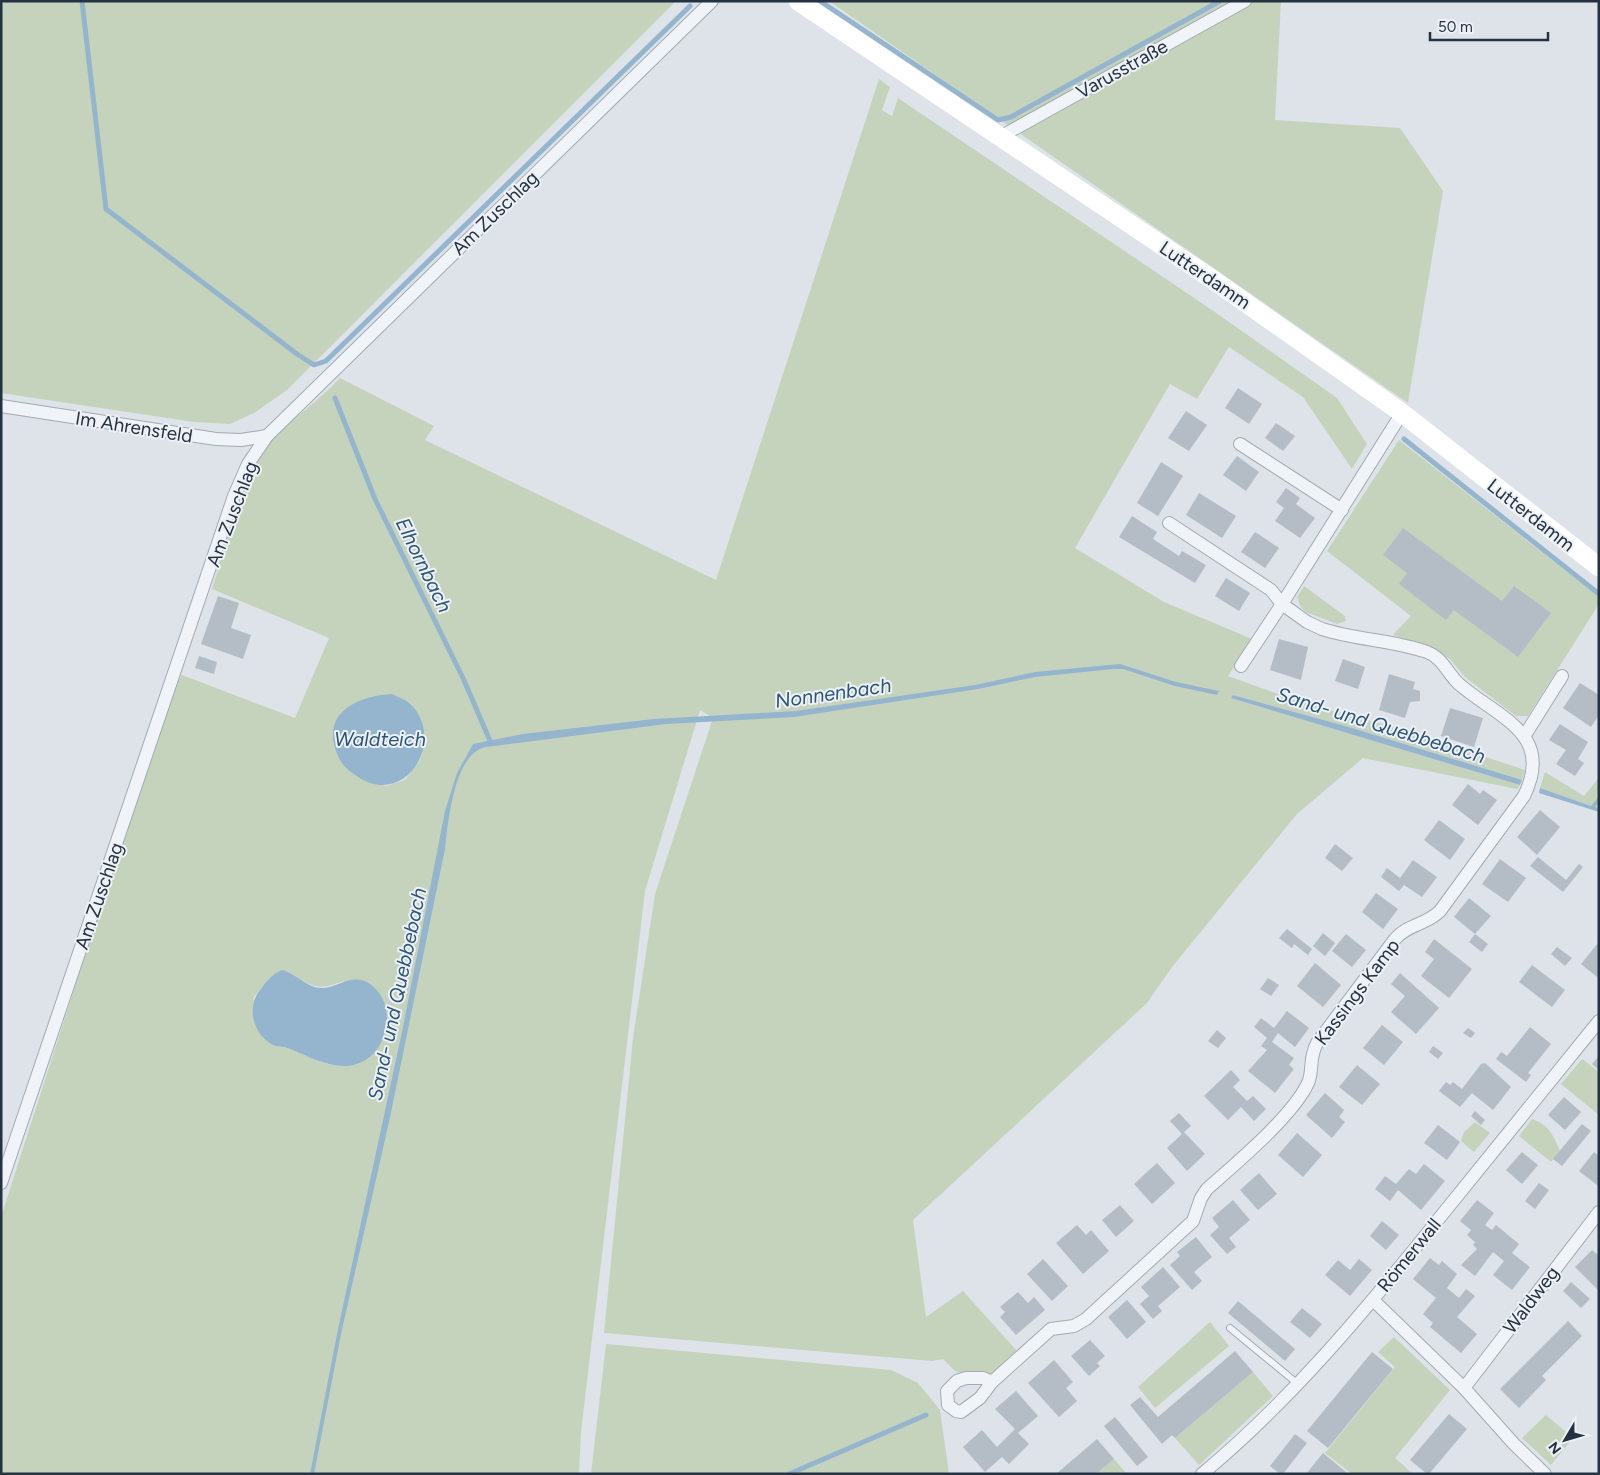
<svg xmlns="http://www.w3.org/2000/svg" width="1600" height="1475" font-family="Figtree,sans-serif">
<rect width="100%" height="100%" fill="#dde3e9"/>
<g fill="#c5d3bd" fill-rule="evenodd">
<polygon points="1,1 676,1 287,390 254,413 230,424 194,422 1,393"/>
<polygon points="829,1 1281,1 1275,120 1400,128 1443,191 1408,403"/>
<path d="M879 79 890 87 882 110 892 116 898 98 1212 310 1337 398 1367 444 1352 469 1303 397 1229 347 1197 399 1170 384 1075 548 1164 602 1252 639 1228 676 1298 701 1401 729 1525 770 1522 780 1349 727 1233 695 1232 698 1520 785 1517 789 1363 758 1297 814 1172 967 1147 1003 913 1220 926 1317 963 1291 1019 1353 996 1375 961 1373 955 1371 943 1359 932 1361 604 1333 633 1038 655 894 713 718 700 710 645 891 581 1432 579 1474H1V1217L114 865 178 681 182 675 295 718 329 638 212 589C227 542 239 478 272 440 292 418 319 401 340 378L434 426 425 440 716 580ZM421 719 426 739 420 760 405 780 386 786 363 780ZM287 971C313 986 314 992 344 981L328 1064 284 1047 253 998 270 978Z"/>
<polygon points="1399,440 1599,597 1599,604 1528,716 1516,716 1465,677 1450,659 1430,647 1393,635 1411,616 1327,551"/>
<polygon points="1304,586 1345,616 1346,621 1337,624 1306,612 1300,606 1297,597"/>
<polygon points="1545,772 1584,796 1599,778 1599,809 1540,788"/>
<polygon points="1582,1059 1599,1072 1599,1115 1561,1084"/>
<path d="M1532 1119C1549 1125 1553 1135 1560 1151L1551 1162 1519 1136Z"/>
<polygon points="1475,1122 1490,1133 1474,1152 1461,1141 1464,1132"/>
<polygon points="1210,1322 1229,1346 1155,1408 1138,1387"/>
<polygon points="1394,1337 1450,1390 1395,1458 1413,1474 1352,1474 1325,1453 1395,1367 1378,1352"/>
<polygon points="606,1344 891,1370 918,1383 940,1410 949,1474 591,1474"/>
<polygon points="1253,1372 1273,1396 1199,1465 1175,1438"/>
<polygon points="1546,1415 1573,1438 1551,1465 1522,1438"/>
<polygon points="1114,1459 1127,1474 1096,1474"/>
</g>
<g fill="#94b5cd">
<path d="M1120 664 1176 682 1219 691 1217 695 1175 686 1123 669H1113L1035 677 978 689 794 717 666 724 486 747C454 753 448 822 445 849L389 1122 341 1334 314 1474H310L337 1334 403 1027 445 811 457 773 473 744 523 734 654 719 796 711 975 685 1035 672Z"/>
<path d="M392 694C397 697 405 699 409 703 448 737 407 809 358 777 348 770 343 767 338 756 319 714 356 696 392 694Z"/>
<polygon points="1233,695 1349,727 1522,780 1520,785 1231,698"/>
<polygon points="1540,788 1591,806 1599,797 1599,802 1595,807 1599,809 1599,812 1539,793"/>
<path d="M282 970C296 973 308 989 323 988 338 987 351 974 367 982 403 1003 387 1065 346 1066 323 1066 305 1054 284 1047 281 1046 276 1047 273 1045 253 1035 246 1007 260 990 266 982 272 974 282 970Z"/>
</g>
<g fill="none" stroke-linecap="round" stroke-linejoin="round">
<g stroke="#94b5cd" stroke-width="5">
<polyline points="82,1 106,209 297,354 314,365 326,361 690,6"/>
<polyline points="820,1 998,120 1011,117 1220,1"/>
<polyline points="335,398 375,499 463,678 491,743"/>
<polyline points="1404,439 1599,594"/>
<polyline points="789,1474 926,1415"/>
</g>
</g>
<g fill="#b4bcc6">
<polygon points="1238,388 1262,404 1249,424 1225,408"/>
<polygon points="1186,411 1207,425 1189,451 1168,438"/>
<polygon points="1276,423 1295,436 1283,451 1265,438"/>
<polygon points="1237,456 1259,472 1246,491 1223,475"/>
<polygon points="1161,462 1183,476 1158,516 1137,503"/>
<polygon points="1286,488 1300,498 1296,504 1315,518 1300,538 1275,521 1284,508 1276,502"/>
<polygon points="1199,493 1236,516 1222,538 1186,515"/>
<polygon points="1132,516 1157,532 1153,539 1179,556 1182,551 1206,565 1195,583 1119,537"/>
<polygon points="1403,528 1502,601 1514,586 1551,613 1518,657 1454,610 1446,620 1399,584 1407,573 1383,555"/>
<polygon points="1255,532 1279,548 1265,568 1241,552"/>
<polygon points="1226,578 1250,593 1239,611 1215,596"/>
<polygon points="218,596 239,603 231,628 251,635 243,659 201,644"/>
<polygon points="1279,639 1308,647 1301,680 1270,670"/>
<polygon points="199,656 217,662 214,674 195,668"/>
<polygon points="1343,659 1365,667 1358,689 1335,681"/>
<polygon points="1389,674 1415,682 1413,689 1420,691 1420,701 1410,702 1405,718 1379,710"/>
<polygon points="1580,683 1599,695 1599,715 1591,727 1563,708"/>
<polygon points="1450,708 1483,718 1474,747 1441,736"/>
<polygon points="1560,724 1588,742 1578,759 1584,763 1575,776 1556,764 1566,750 1549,740"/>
<polygon points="1468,784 1480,794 1483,790 1497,800 1478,825 1452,805"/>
<polygon points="1540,810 1560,827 1537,855 1517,837"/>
<polygon points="1439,820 1465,839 1450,860 1424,840"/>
<polygon points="1335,844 1353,858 1342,871 1325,858"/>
<polygon points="1538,857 1566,880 1579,864 1583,867 1563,892 1530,866"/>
<polygon points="1500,859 1526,878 1508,902 1482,884"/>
<polygon points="1413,860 1437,877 1422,897 1404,885 1399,891 1381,877 1387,868 1400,878"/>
<polygon points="1376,893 1398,909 1383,929 1362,912"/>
<polygon points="1469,898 1491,916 1475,934 1454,917"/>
<polygon points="1287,929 1312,949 1308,955 1294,944 1292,948 1279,938"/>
<polygon points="1323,933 1335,943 1325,956 1313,946"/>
<polygon points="1346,934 1366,950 1352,967 1332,951"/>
<polygon points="1475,934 1488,944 1482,952 1469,942"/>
<polygon points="1434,939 1472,969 1449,998 1421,976 1434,959 1425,952"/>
<polygon points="1599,942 1599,974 1597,977 1581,964"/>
<polygon points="1557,947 1572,958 1565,966 1551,954"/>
<polygon points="1315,963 1341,985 1323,1007 1297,986"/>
<polygon points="1532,965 1565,990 1552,1007 1519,982"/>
<polygon points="1400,973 1439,1008 1416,1034 1391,1012 1405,996 1391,984"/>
<polygon points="1268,978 1279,985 1271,996 1260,989"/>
<polygon points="1287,1011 1309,1028 1295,1047 1278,1033 1272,1042 1294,1058 1289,1065 1294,1069 1275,1093 1248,1071 1267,1050 1261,1046 1267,1038 1254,1027 1261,1018 1274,1028"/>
<polygon points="1382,1025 1403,1042 1384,1065 1363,1048"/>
<polygon points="1530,1027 1551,1044 1528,1073 1531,1075 1526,1082 1496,1059 1501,1052 1507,1056"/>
<polygon points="1468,1028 1475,1033 1471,1038 1463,1033"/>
<polygon points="1217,1030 1226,1038 1218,1048 1208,1041"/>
<polygon points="1433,1046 1443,1053 1438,1059 1429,1052"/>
<polygon points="1599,1056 1599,1070 1592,1064"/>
<polygon points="1485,1063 1511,1087 1493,1110 1472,1093 1460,1107 1439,1091 1446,1082 1450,1085 1453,1082 1462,1089 1481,1064"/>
<polygon points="1357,1065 1380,1084 1362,1105 1339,1087"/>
<polygon points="1231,1070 1240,1080 1233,1087 1247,1101 1253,1096 1266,1109 1254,1121 1241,1107 1228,1120 1204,1096"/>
<polygon points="1325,1093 1344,1110 1339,1117 1345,1122 1332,1138 1306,1115"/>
<polygon points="1564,1097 1581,1112 1565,1130 1548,1115"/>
<polygon points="1475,1111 1485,1120 1481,1125 1471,1116"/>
<polygon points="1179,1113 1191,1126 1184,1132 1205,1154 1187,1171 1167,1148 1182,1134 1170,1121"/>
<polygon points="1582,1124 1591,1131 1562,1166 1553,1159"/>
<polygon points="1438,1125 1460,1142 1447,1160 1424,1143"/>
<polygon points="1297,1133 1322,1155 1303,1177 1278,1155"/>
<polygon points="1522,1152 1538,1165 1522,1184 1506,1170"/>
<polygon points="1594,1152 1599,1156 1599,1183 1597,1185 1579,1171"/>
<polygon points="1157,1163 1175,1183 1152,1204 1134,1184"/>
<polygon points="1424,1164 1445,1181 1421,1210 1398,1190 1390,1201 1375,1189 1385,1176 1396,1184 1409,1169 1416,1174"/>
<polygon points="1259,1173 1277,1194 1258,1210 1240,1190"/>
<polygon points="1539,1183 1549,1190 1535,1209 1525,1201"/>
<polygon points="1233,1200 1250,1220 1229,1238 1236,1247 1227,1254 1210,1235 1219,1227 1212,1218"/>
<polygon points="1477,1200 1494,1213 1485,1225 1492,1230 1496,1225 1519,1244 1512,1253 1530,1267 1512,1290 1493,1275 1504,1261 1493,1252 1475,1276 1461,1265 1477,1249 1473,1245 1475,1242 1467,1235 1471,1230 1460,1221"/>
<polygon points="1120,1205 1134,1221 1116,1237 1102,1220"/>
<polygon points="1382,1221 1399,1235 1386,1250 1370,1236"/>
<polygon points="1077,1225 1086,1235 1091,1230 1109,1251 1083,1274 1056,1243"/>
<polygon points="1196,1237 1212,1257 1194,1272 1202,1281 1192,1290 1170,1265 1180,1256 1177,1252"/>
<polygon points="1592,1250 1599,1256 1599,1291 1575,1267"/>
<polygon points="1430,1258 1439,1265 1442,1261 1457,1274 1447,1288 1459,1298 1466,1289 1475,1296 1457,1317 1477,1334 1461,1353 1430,1327 1433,1323 1423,1314 1436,1298 1413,1279"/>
<polygon points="1043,1259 1068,1286 1052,1301 1027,1274"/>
<polygon points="1359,1259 1372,1270 1350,1296 1325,1275 1338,1260 1350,1270"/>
<polygon points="1163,1267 1180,1287 1158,1306 1162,1311 1153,1319 1140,1304 1149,1296 1141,1287"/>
<polygon points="1571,1282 1590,1299 1581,1308 1563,1291"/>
<polygon points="1018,1292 1028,1303 1034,1297 1045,1310 1016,1335 1000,1317 1005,1312 1000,1307"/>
<polygon points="1127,1300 1146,1322 1127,1339 1108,1317"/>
<polygon points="1238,1301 1295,1349 1285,1361 1228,1313"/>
<polygon points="1302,1308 1322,1324 1310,1338 1290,1322"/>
<polygon points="1568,1321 1582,1336 1542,1376 1546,1380 1519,1408 1500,1389"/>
<polygon points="1090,1340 1105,1356 1097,1363 1100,1366 1089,1376 1071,1356"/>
<polygon points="1235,1351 1253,1372 1175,1438 1172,1435 1162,1444 1130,1405 1140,1397 1158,1417"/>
<polygon points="1372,1352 1393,1369 1328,1448 1307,1431"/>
<polygon points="1054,1360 1073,1382 1066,1388 1077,1401 1059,1417 1028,1383"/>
<polygon points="1016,1391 1038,1416 1018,1433 1029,1444 1009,1464 1002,1457 985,1472 963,1447 982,1430 997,1447 1015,1429 995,1409"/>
<polygon points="1449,1414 1467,1429 1429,1474 1427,1474 1410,1460"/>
<polygon points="1115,1417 1148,1457 1137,1466 1104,1426"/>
<polygon points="1295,1434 1307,1443 1283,1474 1280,1474 1270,1466"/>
<polygon points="1097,1439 1114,1459 1096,1474 1056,1474"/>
<polygon points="1323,1453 1346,1472 1345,1474 1306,1474"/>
</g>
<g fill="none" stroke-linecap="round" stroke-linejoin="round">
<defs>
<polyline id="lane" points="1230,1328 1298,1384"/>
<g id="street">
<polyline points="1000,137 1245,1"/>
<polyline points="1,406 216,439 241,440 267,436"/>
<polyline points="1240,444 1342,510"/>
<polyline points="1169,523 1271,590 1282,604 1402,413"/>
<polyline points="1525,735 1562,676"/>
<polyline points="1,1183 234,496 248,464 267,436 712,1"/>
<polyline points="1373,1300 1464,1388 1514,1444 1545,1474"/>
<polygon points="966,1378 983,1378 992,1382 980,1398 961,1412 956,1411 948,1405 947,1391 957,1381"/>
<path d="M992 1382 1051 1329 1074 1326 1086 1319 1193 1221 1201 1198 1207 1189C1235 1164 1292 1117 1308 1083 1314 1069 1308 1060 1317 1043L1395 939C1408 924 1426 925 1440 911L1524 796C1555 733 1498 718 1459 684 1447 673 1443 658 1427 652 1393 640 1356 640 1322 629L1307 622 1282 604 1241 666"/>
<polyline points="1464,1388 1599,1212"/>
<path d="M1202 1474C1291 1400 1365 1311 1437 1221 1491 1154 1545 1088 1599 1021"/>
</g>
</defs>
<use href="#lane" stroke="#a2aab3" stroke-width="8"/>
<use href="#street" stroke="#a2aab3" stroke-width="14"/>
<use href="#lane" stroke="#f0f3f7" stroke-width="6"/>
<use href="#street" stroke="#f0f3f7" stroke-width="12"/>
<polyline stroke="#fff" stroke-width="19" points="798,1 1212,279 1402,413 1599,567"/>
</g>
<g text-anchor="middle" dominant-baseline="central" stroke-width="4" stroke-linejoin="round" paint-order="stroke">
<g font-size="19" fill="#253241" stroke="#edf1f6">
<text transform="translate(1122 69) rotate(-29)">Varusstraße</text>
<text transform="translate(495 213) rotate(-44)">Am Zuschlag</text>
<text transform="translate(1205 275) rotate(34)">Lutterdamm</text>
<text transform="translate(134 427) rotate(9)">Im Ahrensfeld</text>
<text transform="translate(232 514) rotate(-69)">Am Zuschlag</text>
<text transform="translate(1531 515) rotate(38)">Lutterdamm</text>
<text transform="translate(99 896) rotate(-71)">Am Zuschlag</text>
<text transform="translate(1357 992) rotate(-53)">Kassings Kamp</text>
<text transform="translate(1409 1255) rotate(-51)">Römerwall</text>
<text transform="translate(1531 1300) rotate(-53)">Waldweg</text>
</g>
<g font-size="20" font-style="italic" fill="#2b5578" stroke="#edf1f6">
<text transform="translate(424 565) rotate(64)">Elhornbach</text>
<text transform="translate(833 693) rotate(-8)">Nonnenbach</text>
<text transform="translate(1381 725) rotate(17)">Sand- und Quebbebach</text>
<text x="380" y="739">Waldteich</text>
<text transform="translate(397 994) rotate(-78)">Sand- und Quebbebach</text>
</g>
</g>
<rect width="1600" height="1475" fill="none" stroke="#253241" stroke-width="5"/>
<g transform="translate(1565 1440) rotate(232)" stroke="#edf1f6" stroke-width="4" paint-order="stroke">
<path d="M0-4L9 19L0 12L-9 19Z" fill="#253241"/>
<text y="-8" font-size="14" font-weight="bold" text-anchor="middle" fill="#253241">N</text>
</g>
<path d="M1430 32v8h118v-8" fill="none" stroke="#253241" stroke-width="2.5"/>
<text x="1438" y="32" font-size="15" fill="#253241" stroke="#edf1f6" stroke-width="4" paint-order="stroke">50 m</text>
</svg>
